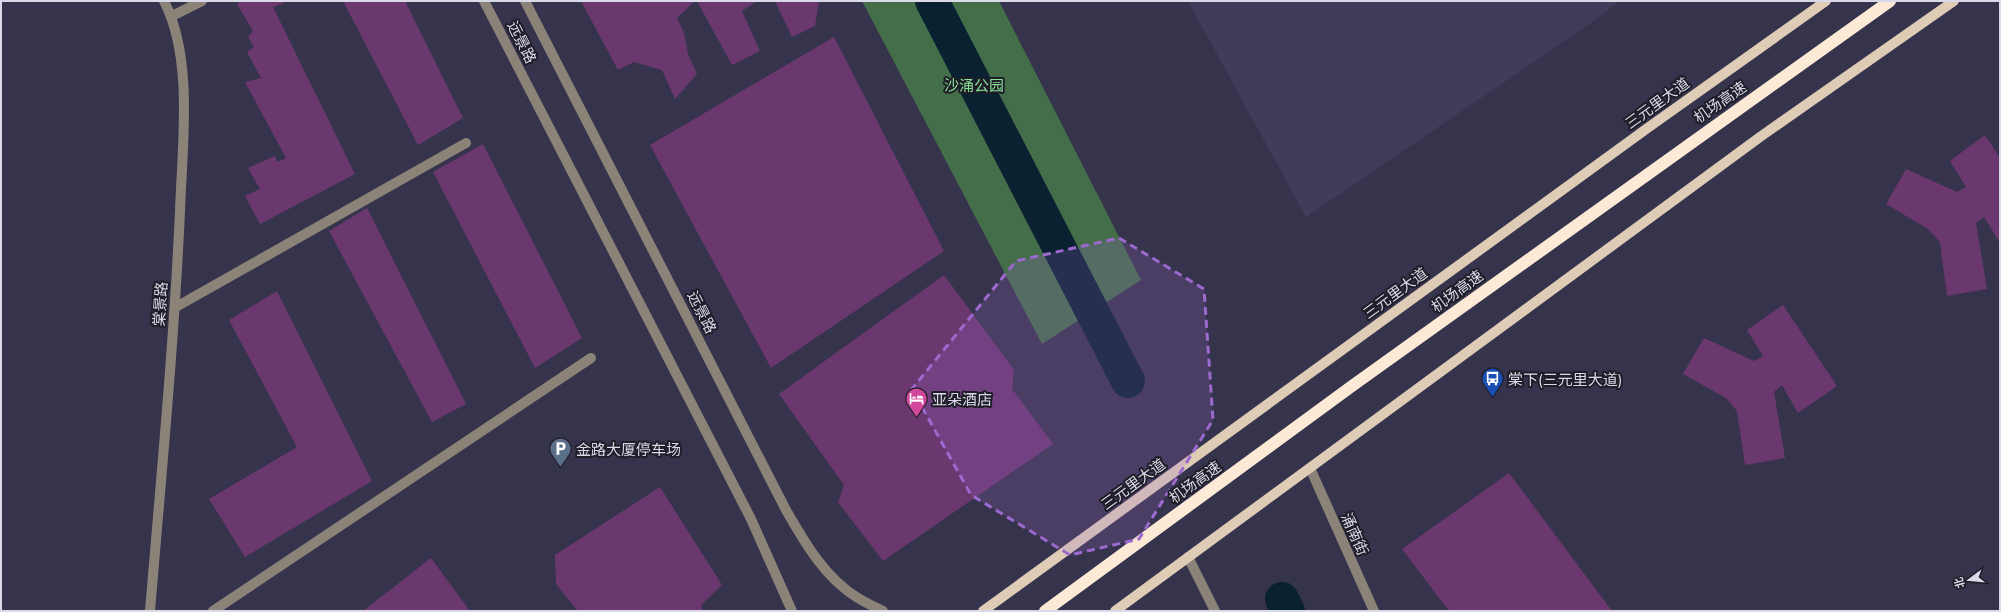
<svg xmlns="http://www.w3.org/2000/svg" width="2001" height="612" font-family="Mulish,'Noto Sans SC',sans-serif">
<rect width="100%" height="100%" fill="#36344c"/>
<polygon fill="#403d5b" points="1188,1 1620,1 1591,23 1306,217"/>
<polygon fill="#446d4a" points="862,1 999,1 1141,280 1042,344"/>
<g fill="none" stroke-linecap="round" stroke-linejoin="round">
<g stroke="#092130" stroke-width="34">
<polyline points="932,1 1128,381"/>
<polyline points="1282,599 1288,611"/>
</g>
</g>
<g fill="#6a386e">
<polygon points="241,1 283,1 284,3 273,7 355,174 260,224 245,196 260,189 248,168 275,156 277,162 286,158 245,82 261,78 247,52 254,47 248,37 253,31 237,4"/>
<polygon points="343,1 405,1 463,118 418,145"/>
<polygon points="581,1 695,1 677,18 684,33 688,54 697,74 675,99 662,70 634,62 618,70"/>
<polygon points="697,1 757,1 742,11 760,51 732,65"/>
<polygon points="775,1 819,1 815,26 792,37"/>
<polygon points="834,37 944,251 771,368 650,145"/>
<polygon points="1985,135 2000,158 2000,243 1984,217 1976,223 1987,289 1947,296 1940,242 1928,229 1886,204 1906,169 1957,192 1966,187 1950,161"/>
<polygon points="483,144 582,338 535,368 433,172"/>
<polygon points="367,208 466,404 432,422 329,231"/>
<polygon points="944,275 1014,370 1012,389 1053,444 883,561 838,502 844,485 779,394"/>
<polygon points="277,291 372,481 245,557 209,499 297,447 229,320"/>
<polygon points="1783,305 1837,386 1798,413 1782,385 1774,392 1785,458 1745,465 1737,411 1726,398 1683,374 1704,338 1754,361 1763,356 1747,330"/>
<polygon points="1509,473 1612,611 1449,611 1402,549"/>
<polygon points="660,487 722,585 701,605 703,611 578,611 556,584 555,555"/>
<polygon points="431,558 470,611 363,611"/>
</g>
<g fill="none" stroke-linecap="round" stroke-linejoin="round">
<g stroke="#8b8278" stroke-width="10">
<polyline points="484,1 751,519 792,611"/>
<path d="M525 1 786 510C805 543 825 578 858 598 866 603 875 607 883 611"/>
<polyline points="172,16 202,1"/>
<polyline points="176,307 466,143"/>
<polyline points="1310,468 1374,611"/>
<polyline points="1188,557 1215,611"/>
<path d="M150 611C161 478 174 344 180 211 182 147 194 59 164 1"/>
<polyline points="213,611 591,358"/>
</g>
<g stroke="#dfccb7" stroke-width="10">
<polyline points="983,611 1649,127 1826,1"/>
<polyline points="1115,611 1760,137 1954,1"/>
</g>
<polyline stroke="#fdead6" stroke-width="12" points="1045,611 1352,386 1890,1"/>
</g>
<path fill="#9c69ce" fill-opacity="0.2" stroke="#9c69ce" stroke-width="3" stroke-dasharray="8 5" stroke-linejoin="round" d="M1119 238 1204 289 1213 420 1139 539 1070 555 971 495 912 389 1016 261Z"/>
<defs>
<symbol id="bus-pin" viewBox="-11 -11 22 30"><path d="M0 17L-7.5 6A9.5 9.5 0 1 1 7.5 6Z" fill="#1a4fb4" stroke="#1e1d28"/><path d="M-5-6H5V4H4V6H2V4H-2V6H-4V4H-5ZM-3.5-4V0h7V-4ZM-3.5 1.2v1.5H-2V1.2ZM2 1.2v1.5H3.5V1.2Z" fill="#fff"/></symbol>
<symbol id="hotel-pin" viewBox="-11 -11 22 30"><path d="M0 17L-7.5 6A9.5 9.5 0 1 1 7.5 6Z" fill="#d1479c" stroke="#1e1d28"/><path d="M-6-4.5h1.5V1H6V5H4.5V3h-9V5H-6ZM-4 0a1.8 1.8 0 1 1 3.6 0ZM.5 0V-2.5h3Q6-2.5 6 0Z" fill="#fff"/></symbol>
<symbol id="parking-pin" viewBox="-11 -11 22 30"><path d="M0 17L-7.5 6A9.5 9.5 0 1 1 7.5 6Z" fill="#5c6f8a" stroke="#1e1d28"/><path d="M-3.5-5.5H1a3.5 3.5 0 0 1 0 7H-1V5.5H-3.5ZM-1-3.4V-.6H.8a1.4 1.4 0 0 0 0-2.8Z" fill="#fff"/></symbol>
</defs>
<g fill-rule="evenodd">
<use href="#bus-pin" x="1480" y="366" width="25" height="34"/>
<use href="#hotel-pin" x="904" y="386" width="25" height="34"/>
<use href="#parking-pin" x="548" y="436" width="25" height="34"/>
</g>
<g text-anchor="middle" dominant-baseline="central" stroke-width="4" stroke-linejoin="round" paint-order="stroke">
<g font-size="15" fill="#dad9e9" stroke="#1e1d28">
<text transform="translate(522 42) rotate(63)">远景路</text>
<text transform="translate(1720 102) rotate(-35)">机场高速</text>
<text transform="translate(1657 103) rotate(-36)">三元里大道</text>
<text transform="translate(1457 291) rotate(-36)">机场高速</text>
<text transform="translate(1395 293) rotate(-36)">三元里大道</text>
<text transform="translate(160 304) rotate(-86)">棠景路</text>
<text transform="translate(702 312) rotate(63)">远景路</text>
<text transform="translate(1195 482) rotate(-36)">机场高速</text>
<text transform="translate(1133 484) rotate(-36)">三元里大道</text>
<text transform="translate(1355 534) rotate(66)">涌南街</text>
</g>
<g font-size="15" fill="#89e296" stroke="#1e1d28">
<text x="974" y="85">沙涌公园</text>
</g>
<g font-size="15" fill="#dad9e9" stroke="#1e1d28" text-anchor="start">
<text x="1508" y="379">棠下(三元里大道)</text>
<text x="932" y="399">亚朵酒店</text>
<text x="576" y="449">金路大厦停车场</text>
</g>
</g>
<rect width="2001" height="612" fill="none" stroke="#dad9e9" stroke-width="4"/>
<g transform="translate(1969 580) rotate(254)" stroke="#1e1d28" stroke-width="3" paint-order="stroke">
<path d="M0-3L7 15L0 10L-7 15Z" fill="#dad9e9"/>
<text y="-6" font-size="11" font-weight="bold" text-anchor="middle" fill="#dad9e9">北</text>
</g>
</svg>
